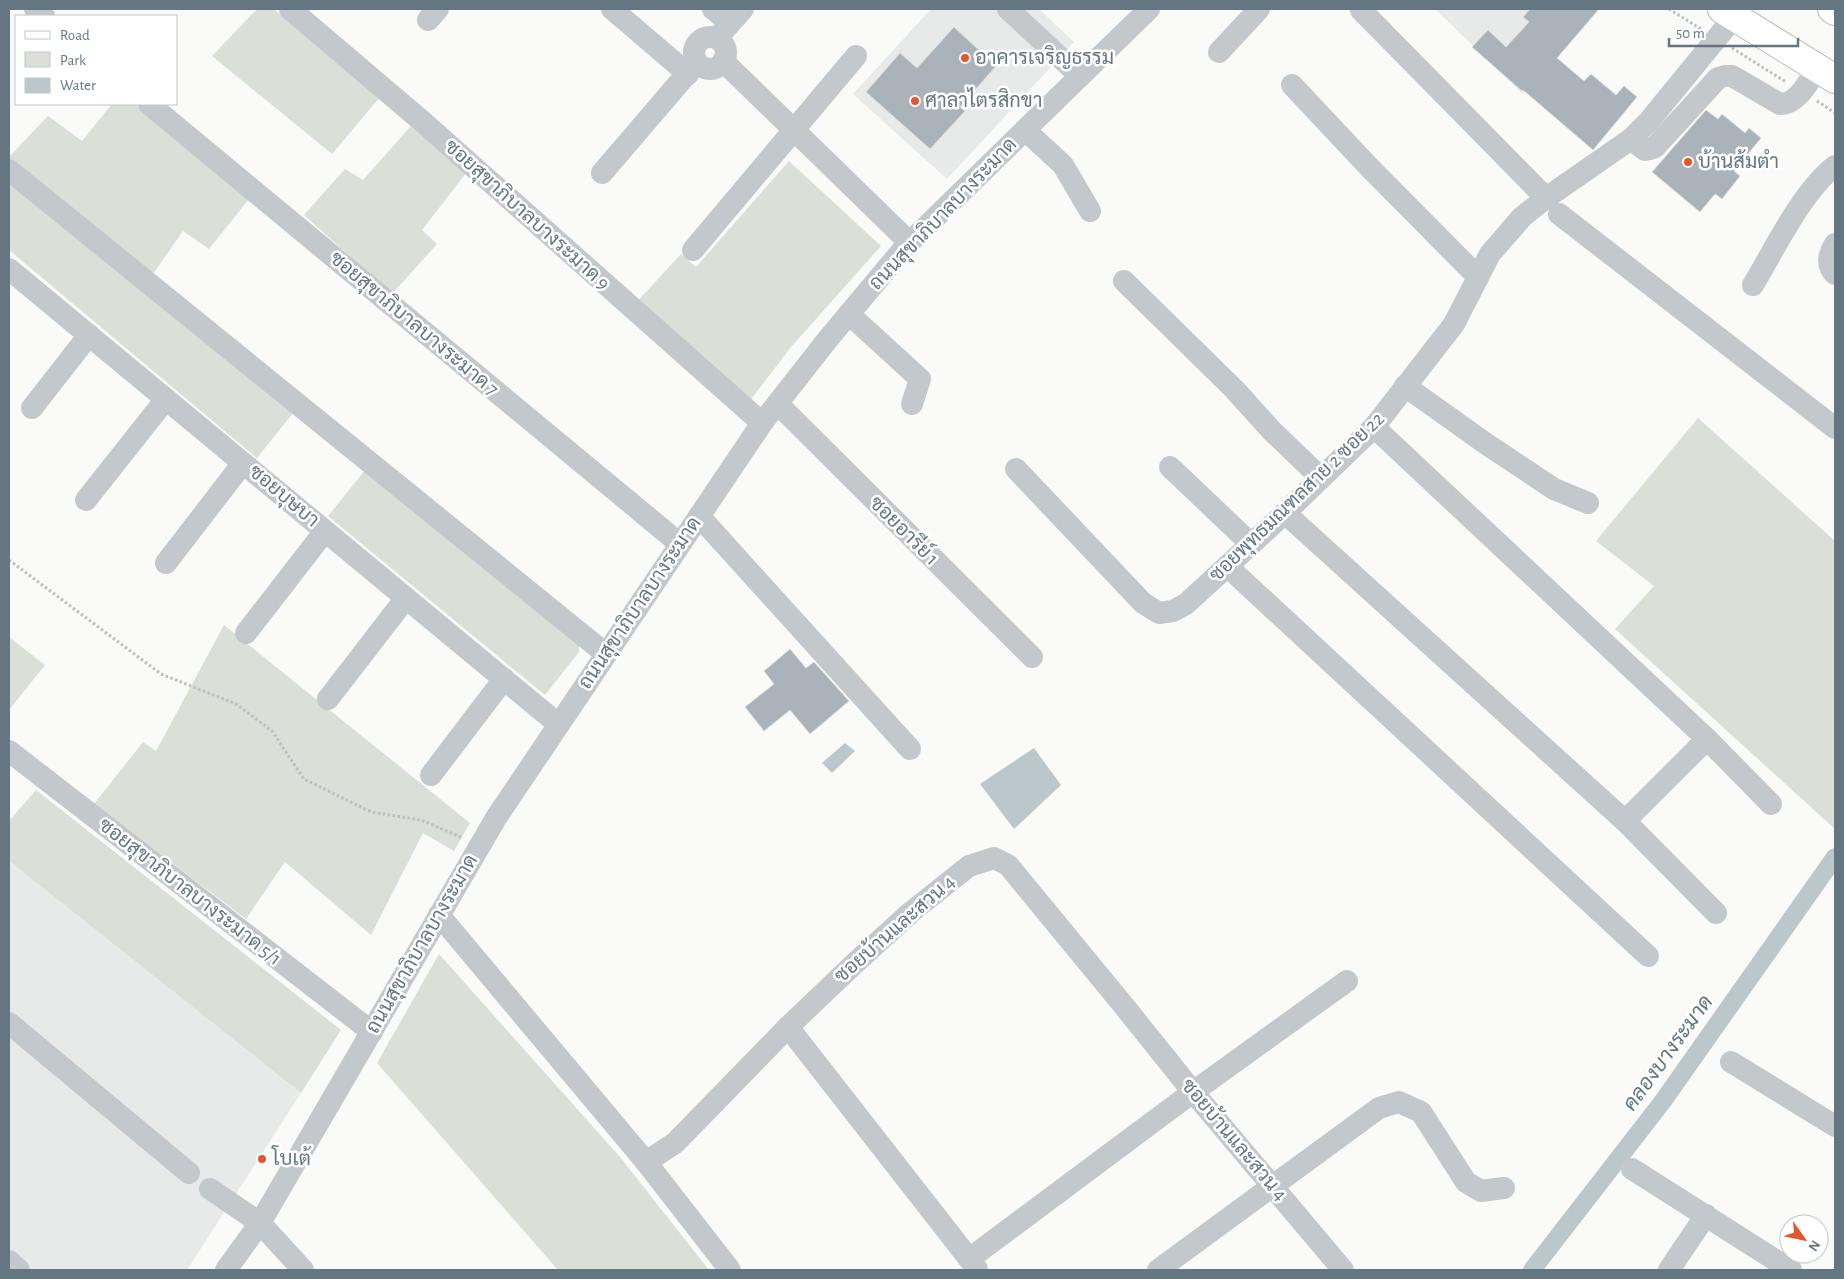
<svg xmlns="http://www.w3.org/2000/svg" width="1844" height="1279" font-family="'Alegreya Sans',Sarabun,sans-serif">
<rect width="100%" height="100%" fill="#fafaf8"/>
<g fill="#e8e9e9">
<polygon points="931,9 1039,9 1074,42 947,179 853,94"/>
<polygon points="1435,9 1594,9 1523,94"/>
<polygon points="9,861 301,1093 187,1270 9,1270"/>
</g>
<g fill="#dadfd7">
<polygon points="257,9 274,9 381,96 332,154 212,56"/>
<polygon points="112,104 135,104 249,199 209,249 183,231 153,274 9,157 48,116 82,141"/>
<polygon points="411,126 466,173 422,230 437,244 392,294 304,215 345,169 363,180"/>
<polygon points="789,161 881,246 791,347 749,402 635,304 681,254 696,267"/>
<polygon points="9,183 293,413 257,458 9,250"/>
<polygon points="1698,418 1835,541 1835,829 1615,629 1654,586 1596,541"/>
<polygon points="366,469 579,642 579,652 545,695 328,516"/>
<polygon points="224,625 470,823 454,851 423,833 371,935 285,862 246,919 94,804 143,742 156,751"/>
<polygon points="9,637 45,665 9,710"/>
<polygon points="36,790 341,1030 301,1093 9,861 9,821"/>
<polygon points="439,954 620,1157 709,1270 558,1270 377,1063"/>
</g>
<g fill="#bbc7cb">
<polygon points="845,743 855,751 832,773 822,763"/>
<polygon points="1034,748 1061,785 1014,829 980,784"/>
</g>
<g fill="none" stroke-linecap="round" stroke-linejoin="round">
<polyline stroke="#bbc7cb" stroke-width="18" points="1532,1270 1663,1101 1835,857"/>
</g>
<g fill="#aab3b9" stroke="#dcdcda">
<polygon points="1530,9 1599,9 1557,58 1584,81 1591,74 1616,95 1624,86 1637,97 1593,150 1523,90 1522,91 1472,47 1488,30 1506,47 1529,22 1523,17"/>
<polygon points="954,27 996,66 960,107 965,111 930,149 866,92 900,53 917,68"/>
<polygon points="1706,110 1718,119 1722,114 1745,133 1749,128 1761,138 1734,171 1740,176 1722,199 1715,194 1700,212 1652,172"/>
<polygon points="790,649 806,668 814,662 849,701 810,734 790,710 764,731 745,707 774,684 764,671"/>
</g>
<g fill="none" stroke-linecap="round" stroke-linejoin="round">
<defs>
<g id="major">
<polyline points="1722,9 1835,79"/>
<polyline points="1832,9 1835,11"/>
</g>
</defs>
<use href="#major" stroke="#b5babe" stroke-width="30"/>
<g stroke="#bbbfc2" stroke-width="3" stroke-dasharray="2.5 2.5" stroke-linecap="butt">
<polyline points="1669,9 1701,29"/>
<polyline points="1732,48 1786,82"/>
<polyline points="1817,101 1835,113"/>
<polyline points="9,560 161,674 236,704 272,731 304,779 371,812 421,820 463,838"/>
</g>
<g stroke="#c3c8cc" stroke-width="22">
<polyline points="35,9 44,16"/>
<polyline points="290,9 423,122 762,423"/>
<polyline points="612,9 688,74"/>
<polyline points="713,9 730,23"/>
<polyline points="1008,9 1080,76"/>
<polyline points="1361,10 1546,198"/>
<polyline points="428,20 438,9"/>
<circle cx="710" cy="53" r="16"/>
<polyline points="717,38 743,9"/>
<polyline points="1219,52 1259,9"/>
<polyline points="723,61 910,243"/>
<polyline points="1292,85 1369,167 1478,277"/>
<polyline points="149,104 680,544"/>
<polyline points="1025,130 1063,165 1090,211"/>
<path d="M1631 139 1645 150 1650 149 1655 147 1718 78 1725 76H1732L1780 104C1797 105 1809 81 1818 68"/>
<polyline points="9,170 606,654"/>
<polyline points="602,173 697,62"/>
<polyline points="1559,214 1835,428"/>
<path d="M1835 244C1829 254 1826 265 1835 274"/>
<polyline points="693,250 856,56"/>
<polyline points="9,269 558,724"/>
<polyline points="1124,281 1234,389 1273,432 1321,478"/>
<path d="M1753 285C1774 250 1803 190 1835 166"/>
<polyline points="849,314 920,379 912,404"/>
<polyline points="1405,386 1485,443 1554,489 1588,503"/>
<polyline points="778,404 1032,657"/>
<polyline points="32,408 89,335"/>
<polyline points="1374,427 1707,739 1625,821"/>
<polyline points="1170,467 1251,544"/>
<polyline points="1016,469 1143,603 1159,613 1173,611 1186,604 1285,513 1374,427 1454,324 1490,254 1522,217 1546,198 1631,139 1649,121 1735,16"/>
<polyline points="86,500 166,399"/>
<polyline points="1285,513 1625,821 1716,913"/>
<polyline points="699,516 910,749"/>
<polyline points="166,563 243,463"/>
<polyline points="1227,566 1648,956"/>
<polyline points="246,633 325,531"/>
<polyline points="328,699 406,598"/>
<polyline points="1707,739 1771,804"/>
<polyline points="9,751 372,1032"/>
<polyline points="431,775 504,679"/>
<polyline points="439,915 646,1162 675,1143 788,1027 854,964 910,913 969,866 994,858 1008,865 1124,1006 1193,1092 1343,1270"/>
<polyline points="9,1023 189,1173"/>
<polyline points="788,1027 977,1269"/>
<polyline points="1731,1062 1835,1126"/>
<polyline points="646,1162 730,1270"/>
<polyline points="1632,1169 1791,1270"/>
<polyline points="210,1189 260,1223 303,1270"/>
<polyline points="969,1259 1193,1092 1347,981"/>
<polyline points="9,1261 19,1270"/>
<polyline points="226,1270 260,1223 496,818 762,423 828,339 905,247 1149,9"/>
<polyline points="1158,1270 1379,1108 1399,1102 1421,1112 1466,1182 1481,1191 1504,1188"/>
<polyline points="1669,1270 1706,1215"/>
</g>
<use href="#major" stroke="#fff" stroke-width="28"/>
</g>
<g fill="#e4572e" stroke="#fff" stroke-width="2">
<circle cx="965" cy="58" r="5"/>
<circle cx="915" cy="101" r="5"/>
<circle cx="1688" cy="162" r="5"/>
<circle cx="262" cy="1159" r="5"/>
</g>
<g text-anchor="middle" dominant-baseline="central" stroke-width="5" stroke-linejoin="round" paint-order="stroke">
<g font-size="20" fill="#657683" stroke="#fff" text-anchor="start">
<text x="975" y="58">อาคารเจริญธรรม</text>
<text x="925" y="101">ศาลาไตรสิกขา</text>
<text x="1698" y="162">บ้านส้มตำ</text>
<text x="272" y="1159">โบเต้</text>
</g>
<g font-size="20" fill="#657683" stroke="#fff">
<text transform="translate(943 214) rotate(-46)">ถนนสุขาภิบาลบางระมาด</text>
<text transform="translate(527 215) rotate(42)">ซอยสุขาภิบาลบางระมาด 9</text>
<text transform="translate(414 324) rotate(40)">ซอยสุขาภิบาลบางระมาด 7</text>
<text transform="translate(284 496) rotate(40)">ซอยบุษบา</text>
<text transform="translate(1297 497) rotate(-44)">ซอยพุทธมณฑลสาย 2 ซอย 22</text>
<text transform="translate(904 531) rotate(45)">ซอยอารีย์ 1</text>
<text transform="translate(640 603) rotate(-56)">ถนนสุขาภิบาลบางระมาด</text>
<text transform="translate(190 892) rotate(38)">ซอยสุขาภิบาลบางระมาด 5/1</text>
<text transform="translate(895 929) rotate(-41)">ซอยบ้านและสวน 4</text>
<text transform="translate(422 944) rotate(-60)">ถนนสุขาภิบาลบางระมาด</text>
<text transform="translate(1234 1140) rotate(50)">ซอยบ้านและสวน 4</text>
</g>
<g font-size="21" font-style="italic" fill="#60757c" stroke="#fff">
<text transform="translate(1668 1053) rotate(-54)">คลองบางระมาด</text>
</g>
</g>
<rect width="1844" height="1279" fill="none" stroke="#657683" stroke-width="20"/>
<rect x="15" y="15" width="162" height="90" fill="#ffffff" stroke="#c1c8cd"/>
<rect x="25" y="31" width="25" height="8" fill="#ffffff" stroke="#c1c8cd"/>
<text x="60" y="40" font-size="15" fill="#657683">Road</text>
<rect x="25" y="52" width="25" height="15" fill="#dadfd7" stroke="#c1c8cd"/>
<text x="60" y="65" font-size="15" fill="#657683">Park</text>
<rect x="25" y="78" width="25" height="15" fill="#bbc7cb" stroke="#c1c8cd"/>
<text x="60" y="90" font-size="15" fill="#657683">Water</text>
<g transform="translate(1804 1239) rotate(123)"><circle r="24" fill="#ffffff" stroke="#c1c8cd"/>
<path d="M0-4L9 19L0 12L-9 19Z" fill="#e4572e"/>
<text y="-8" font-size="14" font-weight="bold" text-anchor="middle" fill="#657683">N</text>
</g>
<path d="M1669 38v8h129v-8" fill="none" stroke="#657683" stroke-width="2.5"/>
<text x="1676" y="38" font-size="15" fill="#657683" stroke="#ffffff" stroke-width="4" paint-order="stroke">50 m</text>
</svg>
